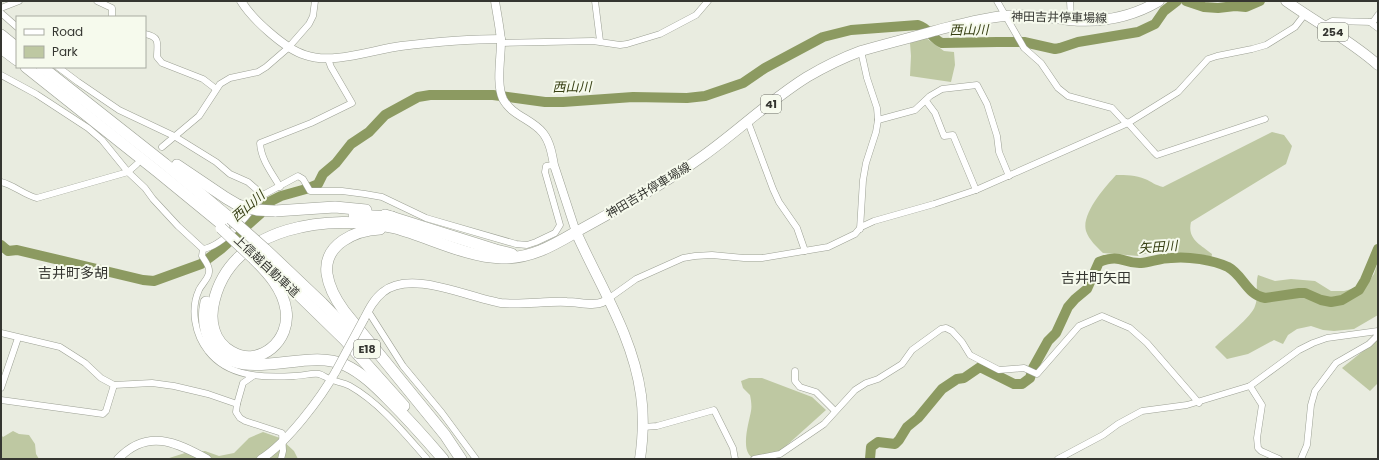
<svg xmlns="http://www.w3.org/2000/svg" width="1379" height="460" font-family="Poppins,'Noto Sans JP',sans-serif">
<rect width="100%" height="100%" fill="#e9ece0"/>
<g fill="#bec8a2">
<polygon points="926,38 944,51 954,52 955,65 951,82 910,76 911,56 910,43"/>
<path d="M1272 132 1284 135 1292 146 1286 164 1191 222C1187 239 1200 244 1212 254L1211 260 1206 264 1196 262 1184 254 1170 251 1158 250 1138 256 1103 253C1097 247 1089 240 1086 231 1081 214 1105 187 1116 175 1126 175 1136 175 1145 179 1152 182 1155 185 1163 187Z"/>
<path d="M1378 262V315L1354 329 1334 331 1323 330 1311 326 1297 329 1288 335 1283 344 1274 340 1248 354 1227 359 1215 347C1224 338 1252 317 1255 306 1259 296 1255 285 1258 275L1275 281 1291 279 1315 281 1331 291H1344L1366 285 1374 274Z"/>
<polygon points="1378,339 1378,383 1370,391 1342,368"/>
<path d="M749 378H762L812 397 826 410 776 455C770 459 766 459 759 459 737 459 749 423 751 411 752 406 751 400 750 395L743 388 741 381Z"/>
<polygon points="13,431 19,434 29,435 35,444 36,454 39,459 1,459 1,435 3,437"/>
<polygon points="263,432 280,438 294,451 298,459 166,459 185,453 205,451 219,456 234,453 249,438"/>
</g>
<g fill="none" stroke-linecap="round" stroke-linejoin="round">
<g stroke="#8c9a61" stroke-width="10">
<polyline points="1186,1 1204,7 1218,8 1235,6 1246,7 1260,1"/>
<path d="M1 245 8 251 17 250 143 280 154 281 201 264 221 249 260 214 269 202 281 196 306 189 318 184 323 174 336 163 351 144 369 132 385 115 418 97 430 95H493L545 102H563L633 97 687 98 705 96 743 83 765 68 823 37 851 30 918 25C929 28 932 39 942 43L997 42H1024L1055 49 1060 48 1078 42 1138 32 1155 24 1164 11 1177 1"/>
<path d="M870 459 871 447 878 442 895 444 899 440 907 427 918 418 942 389 957 379 964 378 980 367 1014 384H1022L1030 378 1033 368 1048 341 1056 333 1068 307 1075 299 1087 289 1099 262C1121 253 1123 264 1141 263 1151 262 1161 258 1171 258 1188 256 1213 260 1228 267 1243 275 1247 295 1265 298L1299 293H1305L1321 300 1331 302 1342 300 1359 290 1365 280 1378 249"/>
</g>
<defs>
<g id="minor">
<polyline points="97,1 112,8 112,17"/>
<polyline points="595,1 600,41"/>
<polyline points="997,1 1024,48 1041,63 1058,88 1068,96 1112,108 1124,121 1128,123 1154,152 1157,155 1265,119"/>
<polyline points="1070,1 1071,20"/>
<polyline points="1,8 19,1"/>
<polyline points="1,13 17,27"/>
<polyline points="1370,22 1378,28"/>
<polyline points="1323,26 1332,21 1373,22 1378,15"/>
<path d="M145 34C161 37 157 44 157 57L162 63 203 79 216 89"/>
<polyline points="501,43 593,41 620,45 627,44 660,34 696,15 708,1"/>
<polyline points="58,67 78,82 119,110 174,136 216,162 230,174 248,182 263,195 298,176 303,179 310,191 342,191 365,194 382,197 426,218 516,244 527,245 536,242 555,233 560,225 545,172 546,166 554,165"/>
<path d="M1 75 36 94 88 128 102 140 128 172 145 188 153 199 178 226 203 249 202 256C205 261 210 266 209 272 209 278 201 285 199 290 190 309 195 335 208 351 228 377 263 378 294 376 302 376 311 373 319 374 323 375 328 379 332 380 338 382 345 383 350 386 380 403 404 433 427 459"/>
<polyline points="926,101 935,113 944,136 953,135 976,190"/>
<polyline points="878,120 915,110 930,96 942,89 977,85 987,104 997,136 999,152 1009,176"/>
<polyline points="748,122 773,189 779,202 797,228 805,251"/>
<polyline points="162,147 199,116 220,84 230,78 258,72 266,67 288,48 309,24 313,16 315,1"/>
<path d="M1 182C14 185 24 195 37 198L128 172 137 164"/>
<path d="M280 187C272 173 261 160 260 143L311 123 352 103 331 67 328 59"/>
<polyline points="860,229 863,180 866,163 876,132 878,120 877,108 867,78 861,51"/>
<path d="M203 249C224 246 252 211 263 195"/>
<polyline points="608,299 636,279 683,258 695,256 712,255 744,258 762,258 828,247 855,234 861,227 874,221 934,204 976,190 1128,123 1178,92 1208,59 1217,56 1252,49 1266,45 1295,27 1305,14"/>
<polyline points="368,311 403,366 442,413 476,459"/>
<polyline points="1,333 60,347 85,363 101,378 114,385 152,383 174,386 208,394 237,404"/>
<polyline points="795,371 795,381 800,387 816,392 835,411"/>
<polyline points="253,376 243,383 237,404 236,412 240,418 245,421 282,433 283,451 281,459"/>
<polyline points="1250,386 1262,405 1257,438 1258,448 1261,451 1279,459"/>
<polyline points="1,388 18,338"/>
<polyline points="1,400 103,414 106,411 114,385"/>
<polyline points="643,427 657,426 714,410 733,448 735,459"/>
<polyline points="754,459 780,454 824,424 855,390 866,383 878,379 902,364 912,350 941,329 946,328 952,331 962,342 970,355 999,370 1024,368 1037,374 1079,326 1102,316 1130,328 1147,343 1199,403"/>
<polyline points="1058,459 1103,435 1118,424 1142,411 1187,405 1250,386 1299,350 1313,343 1327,338 1378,331"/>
<polyline points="1301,459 1307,445 1311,405 1315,391 1336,363 1369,344 1376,337 1378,332"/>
</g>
<g id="tertiary">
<path d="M241 1C252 19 285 49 305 55 332 65 372 50 401 46 434 42 467 39 501 39"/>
<path d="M495 1C497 14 500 28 501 41 501 58 496 84 503 99 512 116 532 119 543 133 550 142 552 154 554 165L576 232"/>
<path d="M364 319C369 309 374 299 383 292 411 269 469 298 501 303 523 305 545 301 567 302 581 302 597 308 608 299"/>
<path d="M118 459C147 428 176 442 207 459"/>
<path d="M261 459C287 443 321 398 336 371"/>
</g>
<path id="primary" d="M640 459C643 438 644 416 641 395 633 336 600 286 576 232 619 208 663 185 703 156 738 131 770 100 807 77 824 67 842 58 861 51 885 44 910 38 934 31 958 25 981 18 1005 16 1027 14 1048 17 1069 20 1100 23 1132 17 1159 1"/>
<path id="trunk" d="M1286 1C1317 23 1350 40 1378 65"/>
<g id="motorway">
<polyline points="1,35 17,48"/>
<polyline points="1,48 17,60"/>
<polyline points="26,67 158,172 224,226"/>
<polyline points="42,67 165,164 231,219"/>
<polyline points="177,165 226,198 238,205"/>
<polyline points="275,211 335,207 366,210"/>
<polyline points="354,215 392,217"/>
<polyline points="385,215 496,250 512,254"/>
<path d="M380 229C356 230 323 244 327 274 329 288 336 300 344 311L445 435 461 459"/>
<polyline points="265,249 322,303 361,343"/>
<path d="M254 259C268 273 283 289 286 310 291 340 260 368 232 352 213 342 209 320 214 301 232 225 331 213 395 228 429 237 466 257 501 258 530 259 552 246 576 232"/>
<polyline points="270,267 345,340 404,406"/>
<path d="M206 302C203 316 204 330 211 343 238 388 305 346 345 365 362 373 375 386 388 399 407 418 425 438 443 459"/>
</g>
</defs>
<use href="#minor" stroke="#9ca094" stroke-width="7"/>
<use href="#tertiary" stroke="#9ca094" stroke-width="9"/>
<use href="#primary" stroke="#9ca094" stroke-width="11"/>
<use href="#trunk" stroke="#9ca094" stroke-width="11"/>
<use href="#motorway" stroke="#9ca094" stroke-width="12"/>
<use href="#minor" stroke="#fff" stroke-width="6"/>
<use href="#tertiary" stroke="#fff" stroke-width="8"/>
<use href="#primary" stroke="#fff" stroke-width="10"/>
<use href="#trunk" stroke="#fff" stroke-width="10"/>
<use href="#motorway" stroke="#fff" stroke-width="11"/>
<defs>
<polyline id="tertiary-bridge" points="336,371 364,319"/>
<g id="motorway-bridge">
<polyline points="238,205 257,210 275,211"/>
<polyline points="231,219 265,249"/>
<polyline points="221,228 254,259"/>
</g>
</defs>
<use href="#tertiary-bridge" stroke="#9ca094" stroke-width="9" stroke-linecap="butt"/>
<use href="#motorway-bridge" stroke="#9ca094" stroke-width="12" stroke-linecap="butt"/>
<use href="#tertiary-bridge" stroke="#fff" stroke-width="8"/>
<use href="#motorway-bridge" stroke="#fff" stroke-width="11"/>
</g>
<g text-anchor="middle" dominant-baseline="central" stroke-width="4" stroke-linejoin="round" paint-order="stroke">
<g fill="#f6faed" stroke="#6f7169" stroke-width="1">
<rect x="1318" y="23" width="30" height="18" rx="3"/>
<rect x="761" y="95" width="20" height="18" rx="3"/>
<rect x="354" y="340" width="26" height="18" rx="3"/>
</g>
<g font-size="11" font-weight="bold" fill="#353631">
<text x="1333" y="32">254</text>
<text x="771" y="104">41</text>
<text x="367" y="349">E18</text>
</g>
<g font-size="12" fill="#353631" stroke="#f6faed">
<text transform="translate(1059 17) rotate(1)">神田吉井停車場線</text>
<text transform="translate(648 190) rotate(-31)">神田吉井停車場線</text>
<text transform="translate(267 266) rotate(43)">上信越自動車道</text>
</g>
<g font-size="13" font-style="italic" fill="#373f13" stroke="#f6faed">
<text transform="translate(969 30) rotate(-1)">西山川</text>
<text transform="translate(572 87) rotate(-1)">西山川</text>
<text transform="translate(248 206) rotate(-41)">西山川</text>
<text transform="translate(1158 247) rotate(-4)">矢田川</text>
</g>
<g font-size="14" fill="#353631" stroke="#f6faed">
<text x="73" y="273">吉井町多胡</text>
<text x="1096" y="278">吉井町矢田</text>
</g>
</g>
<rect width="1379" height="460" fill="none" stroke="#353631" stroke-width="4"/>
<rect x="16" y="16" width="130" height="52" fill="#f6faed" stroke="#a9aca2"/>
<rect x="24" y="29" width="20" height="6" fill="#ffffff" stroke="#a9aca2"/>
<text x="52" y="36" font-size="12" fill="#353631">Road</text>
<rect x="24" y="46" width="20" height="12" fill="#bec8a2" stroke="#a9aca2"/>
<text x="52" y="56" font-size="12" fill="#353631">Park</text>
</svg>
